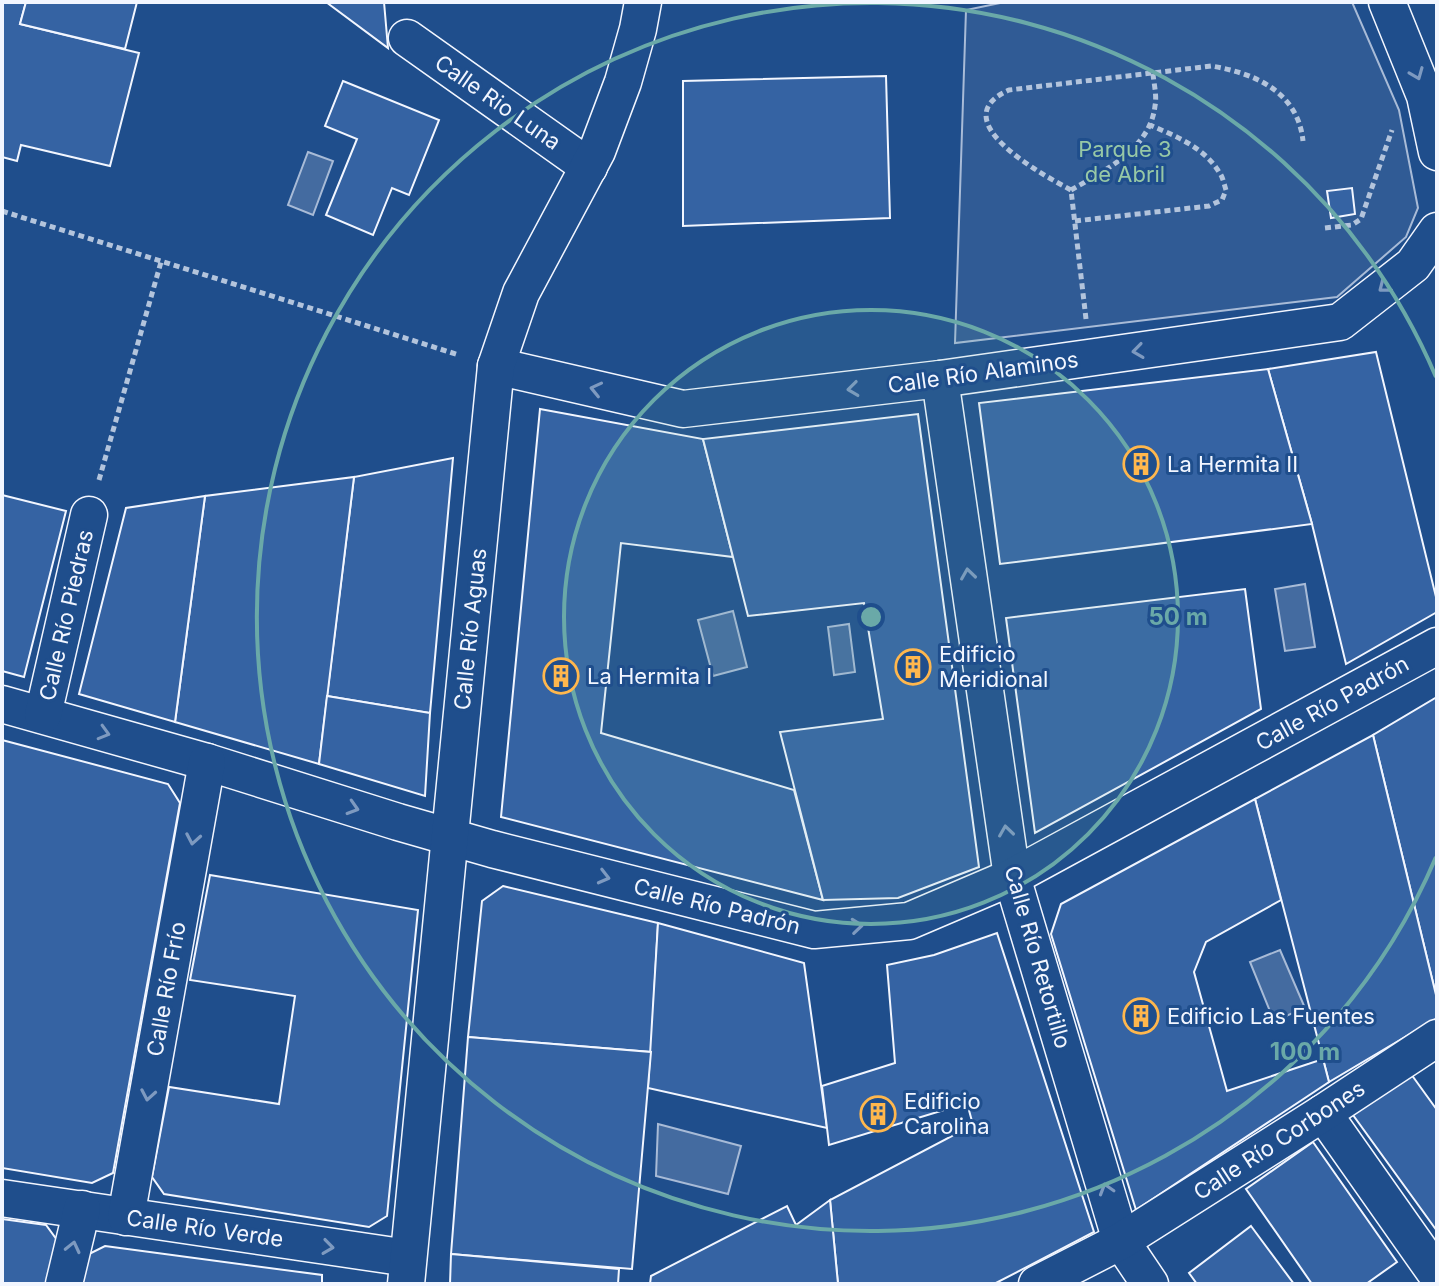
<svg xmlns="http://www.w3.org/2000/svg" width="1439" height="1286" font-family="Inter,sans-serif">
<rect width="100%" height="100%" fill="#1f4e8c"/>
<polygon fill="#305b95" stroke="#a8bbd7" stroke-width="2" points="1005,2 1352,2 1399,110 1418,208 1406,237 1337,297 955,343 966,10"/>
<g fill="#446ba0" stroke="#a8bbd7" stroke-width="2">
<polygon points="308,152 333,161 313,215 288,205"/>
<polygon points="1305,584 1315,647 1285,651 1275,589"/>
<polygon points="733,611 747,667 713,676 698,620"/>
<polygon points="849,624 855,672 834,675 828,627"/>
<polygon points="1280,950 1305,1008 1274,1021 1250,962"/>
<polygon points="658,1124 741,1146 728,1194 656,1176"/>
</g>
<g fill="#3563a3" stroke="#f2f6ff" stroke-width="2">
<polygon points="2,2 26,2 20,24 139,53 110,166 21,145 17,161 2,157"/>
<polygon points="26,2 137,2 125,49 20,24"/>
<polygon points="326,2 384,2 388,48"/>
<polygon points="886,76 890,218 683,226 683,81"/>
<polygon points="343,81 439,120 409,195 392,188 373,235 326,215 357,139 325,126"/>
<polygon points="1352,188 1355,214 1331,218 1327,191"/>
<polygon points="1376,352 1437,601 1437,612 1346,664 1312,524 1268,369"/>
<polygon points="1268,369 1312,524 1000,564 979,403"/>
<polygon points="540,409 703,439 733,557 621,543 601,733 794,790 823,900 501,817"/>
<polygon points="918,414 979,867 898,898 823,900 780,732 883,719 864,603 748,616 703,439"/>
<polygon points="453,458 430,713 327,696 354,477"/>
<polygon points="354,477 319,764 175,722 205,496"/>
<polygon points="2,495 66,511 24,677 2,671"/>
<polygon points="205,496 175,722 79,694 126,508"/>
<polygon points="1245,589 1261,709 1035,833 1006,618"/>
<polygon points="327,696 430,713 425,796 319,764"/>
<polygon points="1437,697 1437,999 1373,735"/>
<polygon points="1373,735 1437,999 1437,1018 1329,1082 1255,799"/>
<polygon points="2,740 168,784 180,803 113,1173 92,1183 2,1168"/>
<polygon points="1255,799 1281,900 1206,942 1194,972 1227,1091 1323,1059 1329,1082 1136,1210 1051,934 1061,904"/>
<polygon points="210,875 418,910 387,1216 369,1227 164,1194 152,1177 169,1087 279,1104 295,996 190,980"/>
<polygon points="503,886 658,923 651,1052 468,1037 482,901"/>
<polygon points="658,923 804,963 827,1128 648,1088"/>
<polygon points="997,933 1094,1232 994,1284 838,1284 830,1200 973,1125 967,1103 829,1145 822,1086 895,1063 887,965 934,955"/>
<polygon points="468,1037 651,1052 632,1269 451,1254"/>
<polygon points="1411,1074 1437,1110 1437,1231 1353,1115"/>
<polygon points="1313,1142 1397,1262 1366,1284 1312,1284 1246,1189"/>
<polygon points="830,1200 838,1284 650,1284 651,1276 787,1206 796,1225"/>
<polygon points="2,1219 46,1225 57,1240 46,1284 2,1284"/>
<polygon points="1251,1226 1294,1284 1197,1284 1189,1273"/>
<polygon points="105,1246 322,1275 322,1284 81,1284 87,1255"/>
<polygon points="451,1254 619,1269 618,1284 450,1284"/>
</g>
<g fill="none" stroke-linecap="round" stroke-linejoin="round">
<defs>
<g id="street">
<polyline points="1387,2 1425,96 1437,152"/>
<polyline points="407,38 589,167"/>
<polyline points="496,366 683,409 940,379 1088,358 1340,322 1413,265 1437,231"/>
<polyline points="940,379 1012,877 1121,1241 1150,1284"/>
<polyline points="2,704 207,762 398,822 492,849 814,930 909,921 1012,877 1437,646"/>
<polyline points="43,715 89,515"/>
<polyline points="1323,1113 1435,1272"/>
<polyline points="2,1198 408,1258"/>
<polyline points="126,1217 207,762"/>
<polyline points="64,1284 82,1209"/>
<polyline points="406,1284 496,366 521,293 597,151 623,82 638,29 643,2"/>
<polyline points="1037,1284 1121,1241 1323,1113 1437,1038"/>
</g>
</defs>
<use href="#street" stroke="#f2f6ff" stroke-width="39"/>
<g stroke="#b3c4dc" stroke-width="5" stroke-dasharray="6 4" stroke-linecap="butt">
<path d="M1071 190C1104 171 1150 149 1155 106 1157 96 1154 84 1153 74"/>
<polyline points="2,211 459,355"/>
<path d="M1075 221 1209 206 1222 200 1226 190C1224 184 1223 177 1219 172 1204 147 1175 136 1150 125"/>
<polyline points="1325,228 1352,225 1361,219 1392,130"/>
<path d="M1086 319 1071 190C1043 175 941 120 1009 90L1211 66C1255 73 1298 92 1303 141"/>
<polyline points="99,480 161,262"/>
</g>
<use href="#street" stroke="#1f4e8c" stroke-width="36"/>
</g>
<defs><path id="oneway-chevron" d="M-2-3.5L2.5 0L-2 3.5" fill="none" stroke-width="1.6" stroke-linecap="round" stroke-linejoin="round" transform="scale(2)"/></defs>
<g stroke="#7e9ac0">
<use href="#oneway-chevron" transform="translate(1417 74) rotate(68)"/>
<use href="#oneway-chevron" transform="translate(1384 287) rotate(142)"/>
<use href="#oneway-chevron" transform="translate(1138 351) rotate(172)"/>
<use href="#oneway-chevron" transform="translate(596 389) rotate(-167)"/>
<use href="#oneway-chevron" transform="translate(853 389) rotate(173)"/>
<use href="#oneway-chevron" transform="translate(968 574) rotate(-98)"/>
<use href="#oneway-chevron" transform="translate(104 733) rotate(16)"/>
<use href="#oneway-chevron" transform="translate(353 808) rotate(17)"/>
<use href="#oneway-chevron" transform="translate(1006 831) rotate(-98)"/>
<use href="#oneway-chevron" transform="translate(193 839) rotate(100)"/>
<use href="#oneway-chevron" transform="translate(604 877) rotate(14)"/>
<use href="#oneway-chevron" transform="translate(857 926) rotate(-6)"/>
<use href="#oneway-chevron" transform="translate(148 1095) rotate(100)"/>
<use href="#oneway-chevron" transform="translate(1106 1189) rotate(-107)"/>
<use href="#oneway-chevron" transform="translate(73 1247) rotate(-77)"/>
<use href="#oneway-chevron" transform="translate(328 1247) rotate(8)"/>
</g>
<circle cx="871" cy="617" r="307" fill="#6aa9a8" fill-opacity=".12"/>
<g fill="none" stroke="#6aa9a8" stroke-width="4">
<circle cx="871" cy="617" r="307"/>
<path d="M1436 857A614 614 0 1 1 1436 377"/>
</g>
<defs>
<symbol id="building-ring" viewBox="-11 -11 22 22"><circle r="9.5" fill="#1f4e8c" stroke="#ffb74d" stroke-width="1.5"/><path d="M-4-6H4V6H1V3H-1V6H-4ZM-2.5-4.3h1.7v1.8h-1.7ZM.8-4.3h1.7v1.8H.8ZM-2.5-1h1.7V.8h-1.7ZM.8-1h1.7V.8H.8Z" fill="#ffb74d"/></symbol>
</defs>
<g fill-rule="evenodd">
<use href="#building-ring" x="1121" y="444" width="40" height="40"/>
<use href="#building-ring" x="893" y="647" width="40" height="40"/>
<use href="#building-ring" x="541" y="656" width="40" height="40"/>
<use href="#building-ring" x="1121" y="996" width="40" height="40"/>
<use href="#building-ring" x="858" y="1094" width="40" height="40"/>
</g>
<g text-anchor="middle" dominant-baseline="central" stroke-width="6" stroke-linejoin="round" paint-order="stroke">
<g font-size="22" fill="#f2f6ff" stroke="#1f4e8c">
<text transform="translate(498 102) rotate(35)">Calle Rio Luna</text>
<text transform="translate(983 372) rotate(-8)">Calle Río Alaminos</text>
<text transform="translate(66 615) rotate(-77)">Calle Río Piedras</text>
<text transform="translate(470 629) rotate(-84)">Calle Río Aguas</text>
<text transform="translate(1332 703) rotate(-29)">Calle Río Padrón</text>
<text transform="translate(717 906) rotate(14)">Calle Río Padrón</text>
<text transform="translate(1038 957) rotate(74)">Calle Río Retortillo</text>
<text transform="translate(166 989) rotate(-80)">Calle Río Frío</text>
<text transform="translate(1279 1140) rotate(-33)">Calle Río Corbones</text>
<text transform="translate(205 1228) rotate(8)">Calle Río Verde</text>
</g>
<g font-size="22" fill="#97c8a6" stroke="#1f4e8c">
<text x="1125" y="149">Parque 3<tspan x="1125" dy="25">de Abril</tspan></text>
</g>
<g font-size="22" fill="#f2f6ff" stroke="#1f4e8c" text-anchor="start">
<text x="1167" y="464">La Hermita II</text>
<text x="939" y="654">Edificio<tspan x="939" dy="25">Meridional</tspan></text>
<text x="587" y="676">La Hermita I</text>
<text x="1167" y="1016">Edificio Las Fuentes</text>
<text x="904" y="1101">Edificio<tspan x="904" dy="25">Carolina</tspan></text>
</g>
</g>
<circle cx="871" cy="617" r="12" fill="#6aa9a8" stroke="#1f4e8c" stroke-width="4"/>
<g font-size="24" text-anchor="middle" font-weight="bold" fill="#6aa9a8" stroke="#1f4e8c" stroke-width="6" stroke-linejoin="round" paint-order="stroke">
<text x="1178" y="625">50 m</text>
<text x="1305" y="1060">100 m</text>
</g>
<rect width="1439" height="1286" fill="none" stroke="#f2f6ff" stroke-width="8"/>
</svg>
